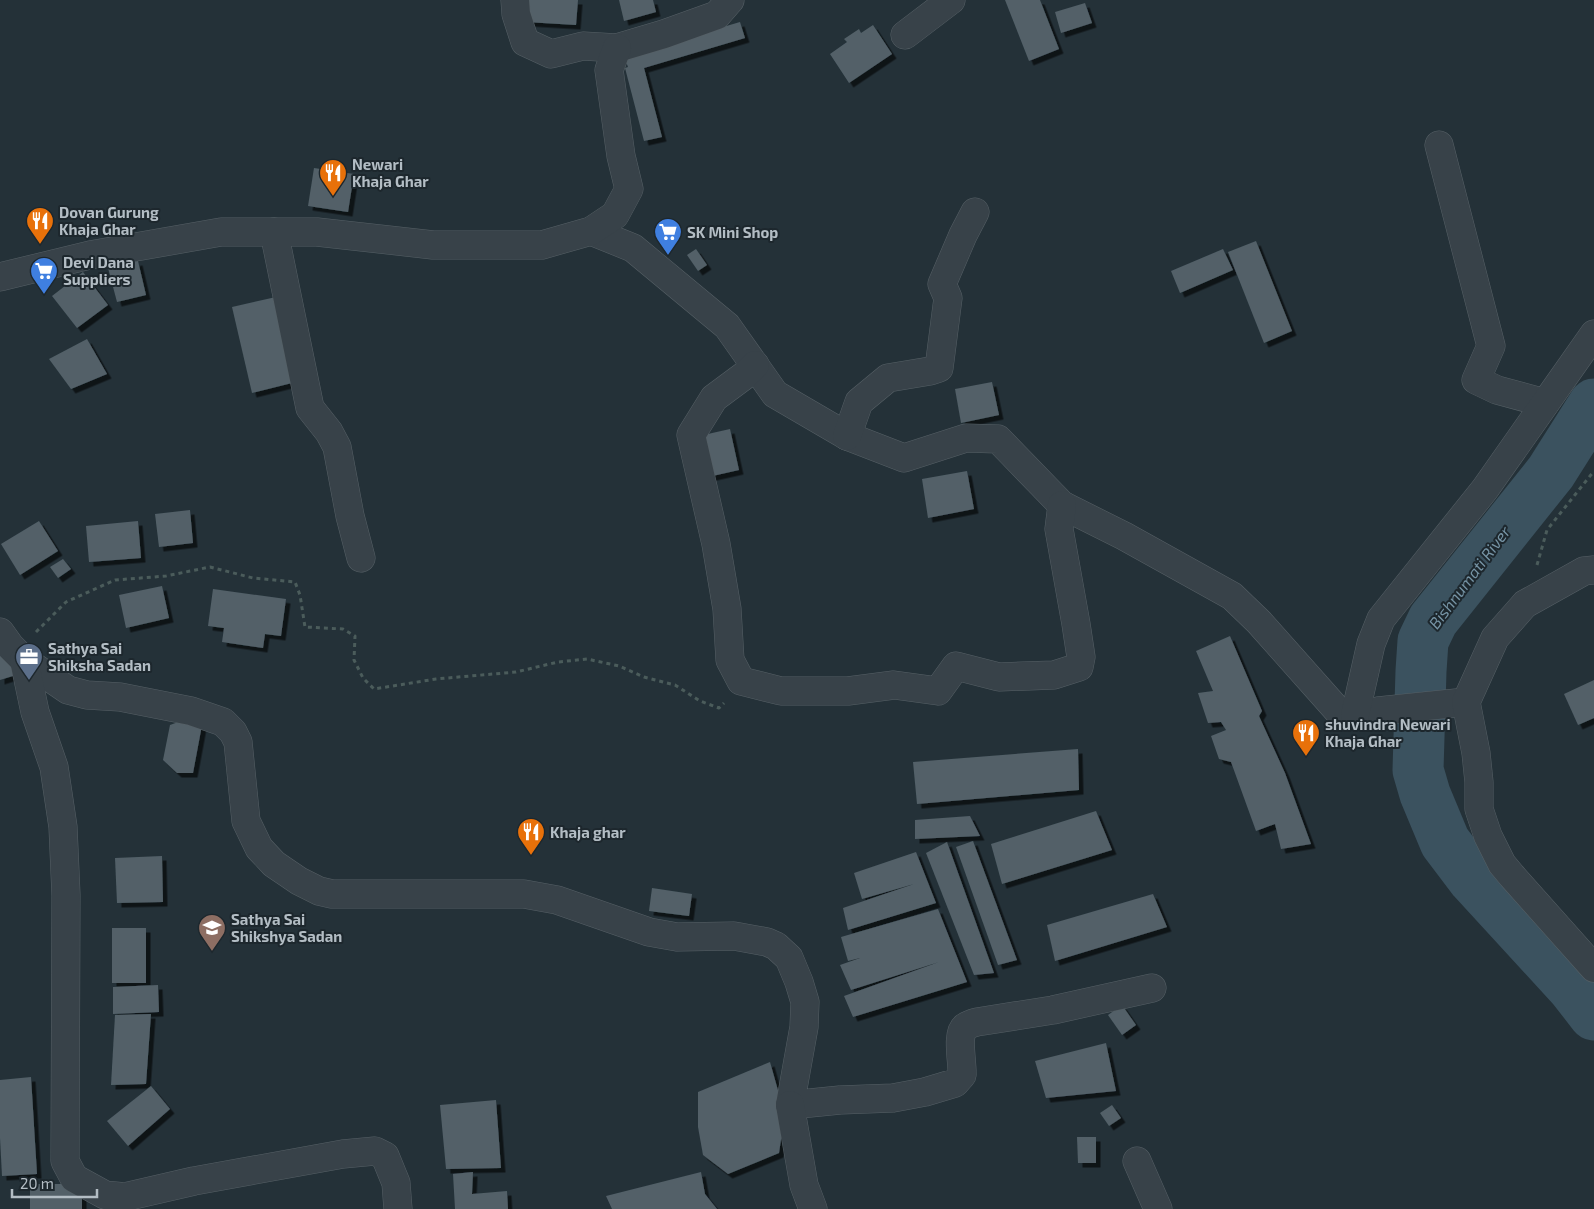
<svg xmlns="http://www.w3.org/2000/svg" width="1594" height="1209" font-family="'Exo 2',sans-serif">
<defs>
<filter id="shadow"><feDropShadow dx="4.5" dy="4.5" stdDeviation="0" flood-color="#0009"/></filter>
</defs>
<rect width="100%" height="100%" fill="#243138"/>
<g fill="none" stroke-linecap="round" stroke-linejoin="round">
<polyline stroke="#3b525f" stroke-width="51" points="1594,404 1551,472 1433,620 1423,641 1421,671 1418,770 1425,794 1445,842 1473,879 1573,988 1594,1015"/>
</g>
<g fill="#526068" filter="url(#shadow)">
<polygon points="527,0 578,0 576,25 526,22"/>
<polygon points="619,0 653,0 656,12 624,21"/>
<polygon points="1005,0 1040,0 1059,49 1029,61"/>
<polygon points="1085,3 1092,23 1061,33 1055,12"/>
<polygon points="740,22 745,38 644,68 662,137 644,141 625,68 628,67 624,56"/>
<polygon points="873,25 892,54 849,83 830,54 847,42 844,39 859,29 861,33"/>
<polygon points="314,168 354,174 348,212 308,206"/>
<polygon points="1256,241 1292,331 1264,343 1228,252"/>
<polygon points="696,249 707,265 698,271 687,255"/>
<polygon points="1223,249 1233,270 1180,293 1171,271"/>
<polygon points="138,261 146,295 117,302 108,268"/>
<polygon points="83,272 108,305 77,328 52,296"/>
<polygon points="276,297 296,382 252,393 232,307"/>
<polygon points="87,339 107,374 71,389 49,359"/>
<polygon points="992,382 999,415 961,423 955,389"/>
<polygon points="730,429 739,470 708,477 699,436"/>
<polygon points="967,471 974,509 928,518 922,479"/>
<polygon points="190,510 193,543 159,547 155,514"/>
<polygon points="39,521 58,551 20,575 1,544"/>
<polygon points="138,521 141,558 89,562 86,526"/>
<polygon points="63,559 71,569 58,578 50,567"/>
<polygon points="162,586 169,618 126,628 119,595"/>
<polygon points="213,589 286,599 281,636 265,634 263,648 222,642 224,628 208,626"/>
<polygon points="1230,636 1262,711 1259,716 1285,773 1311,844 1281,849 1275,824 1256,831 1231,762 1219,759 1211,736 1226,730 1221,722 1208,723 1198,693 1213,691 1196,651"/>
<polygon points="6,645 16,675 0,680 0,647"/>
<polygon points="1594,680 1594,718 1578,725 1564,694"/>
<polygon points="181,721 202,725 193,773 177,773 163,760 170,725"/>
<polygon points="1078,749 1079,790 917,804 913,762"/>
<polygon points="1096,811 1112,850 1002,884 991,844"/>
<polygon points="970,816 980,836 915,839 915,820"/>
<polygon points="973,841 1017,960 998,965 956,847"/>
<polygon points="947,842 994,973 974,975 926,853"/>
<polygon points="916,852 936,903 848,930 843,908 914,884 862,899 854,873"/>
<polygon points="162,856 163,902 117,903 115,858"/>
<polygon points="652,888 692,894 689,916 649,911"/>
<polygon points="1153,894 1167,927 1055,961 1047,925"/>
<polygon points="938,909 967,982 853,1017 844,996 939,962 851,990 840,965 860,958 848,961 841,937"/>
<rect x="112" y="928" width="34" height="55"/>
<polygon points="158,985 159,1012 113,1014 113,987"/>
<polygon points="1122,1005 1136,1025 1122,1035 1108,1015"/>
<polygon points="151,1014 146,1084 111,1085 115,1015"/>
<polygon points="1106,1043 1116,1091 1046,1098 1035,1061"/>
<polygon points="770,1062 779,1094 783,1126 779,1153 728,1174 703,1155 698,1127 698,1092"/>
<polygon points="31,1077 37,1174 2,1176 0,1138 0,1080"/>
<polygon points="151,1086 170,1109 128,1146 107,1121"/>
<polygon points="496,1100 501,1168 446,1169 440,1105"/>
<polygon points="1112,1105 1121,1118 1109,1126 1100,1113"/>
<polygon points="1077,1137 1096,1137 1096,1163 1078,1163"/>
<polygon points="473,1172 472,1194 507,1191 508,1209 455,1209 453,1174"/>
<polygon points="701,1172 705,1194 717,1209 612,1209 606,1196"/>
<rect x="30" y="1184" width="52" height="25"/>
</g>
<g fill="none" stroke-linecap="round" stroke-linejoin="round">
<defs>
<g id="minor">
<polyline points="515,0 516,14 525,42 551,54 583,46 617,48 664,34 717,15 730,0"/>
<polyline points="905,35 951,0"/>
<polyline points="1439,145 1491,346 1476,380 1497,390 1545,403"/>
<polyline points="591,231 633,248 727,326 775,394 847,436 904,458 966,438 998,439 1062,505 1124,536 1232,596 1259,622 1339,712 1355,715 1378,711 1466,702"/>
<polyline points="274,232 310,408 329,432 337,447 350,516 361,558"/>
<polyline points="0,277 90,255 221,232 317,232 433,245 542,245 591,231 615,215 629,189 621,156 609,70 617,48"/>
<polyline points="755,365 745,375 714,398 691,435 716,544 727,609 730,660 741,681 781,691 848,691 894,685 938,691 956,666 999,677 1054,675 1079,667 1081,657 1076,624 1059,529 1062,505"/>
<polyline points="847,436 859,402 888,378 930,371 939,368 948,298 942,284 963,235 975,212"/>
<polyline points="1594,570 1584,571 1525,604 1495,638 1466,702 1476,753 1479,782 1479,809 1488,836 1502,864 1512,876 1594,968"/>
<path d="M0 632 10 646 24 660 68 690 87 695 120 697 191 711 223 722 233 732 238 742 246 821 259 848 274 864 299 881 319 891 332 894H524L557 900 649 932 677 937 734 936 767 942 776 946 789 958 799 982 805 1002 804 1027 790 1105 840 1100 893 1098 925 1092 955 1083 962 1075C963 1064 956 1034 965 1027 968 1025 973 1023 977 1022L1053 1010 1152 988"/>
<polyline points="24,660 35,712 54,767 63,827 66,895 65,1161 74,1178 105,1195 125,1197 194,1181 343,1154 375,1151 385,1156 396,1183 398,1209"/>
<polyline points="1355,715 1371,644 1381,619 1485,489 1594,334"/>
<polyline points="790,1105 804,1185 813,1209"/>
<polyline points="1137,1161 1158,1209"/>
</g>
</defs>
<use href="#minor" stroke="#566066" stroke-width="29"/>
<g stroke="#4b5c5b" stroke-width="3" stroke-dasharray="4 4" stroke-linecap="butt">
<polyline points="1537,565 1547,530 1594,471"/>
<polyline points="36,632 66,602 115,580 166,576 210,567 253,578 295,582 300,595 305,627 343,629 355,636 354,660 363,678 374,689 436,679 516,672 558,662 587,659 619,666 644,677 675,685 700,701 719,708 724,703"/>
</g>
<use href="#minor" stroke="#384249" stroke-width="28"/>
</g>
<defs>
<symbol id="restaurant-pin" viewBox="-11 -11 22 30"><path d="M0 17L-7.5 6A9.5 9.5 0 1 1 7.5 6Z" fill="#e8710a" stroke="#1d272d"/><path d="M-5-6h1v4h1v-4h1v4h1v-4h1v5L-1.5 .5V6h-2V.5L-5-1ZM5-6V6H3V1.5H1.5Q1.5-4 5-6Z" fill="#fff"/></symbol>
<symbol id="supermarket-pin" viewBox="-11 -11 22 30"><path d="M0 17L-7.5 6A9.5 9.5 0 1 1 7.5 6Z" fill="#3f7fe0" stroke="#1d272d"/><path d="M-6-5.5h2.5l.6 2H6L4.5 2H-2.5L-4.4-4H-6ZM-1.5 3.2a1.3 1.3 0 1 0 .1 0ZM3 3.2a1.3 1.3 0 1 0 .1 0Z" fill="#fff"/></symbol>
<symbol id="office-pin" viewBox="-11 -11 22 30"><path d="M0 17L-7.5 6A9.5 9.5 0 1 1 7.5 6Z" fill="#5c6f8a" stroke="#1d272d"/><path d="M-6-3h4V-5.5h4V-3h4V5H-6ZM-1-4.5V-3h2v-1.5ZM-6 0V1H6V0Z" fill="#fff"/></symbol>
<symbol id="school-pin" viewBox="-11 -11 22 30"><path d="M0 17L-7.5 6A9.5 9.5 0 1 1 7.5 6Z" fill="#8d6e63" stroke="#1d272d"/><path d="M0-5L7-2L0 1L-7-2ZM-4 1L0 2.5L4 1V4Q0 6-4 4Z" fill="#fff"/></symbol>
</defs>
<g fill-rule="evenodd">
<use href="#restaurant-pin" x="317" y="157" width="32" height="43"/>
<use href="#restaurant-pin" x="24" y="205" width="32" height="43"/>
<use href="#supermarket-pin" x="652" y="216" width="32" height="43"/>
<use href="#supermarket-pin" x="28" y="255" width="32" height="43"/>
<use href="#office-pin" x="13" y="641" width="32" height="43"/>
<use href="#restaurant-pin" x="1290" y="717" width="32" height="43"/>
<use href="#restaurant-pin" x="515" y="816" width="32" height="43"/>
<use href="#school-pin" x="196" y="912" width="32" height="43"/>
</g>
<g text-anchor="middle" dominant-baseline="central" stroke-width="4" stroke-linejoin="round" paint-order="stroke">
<g font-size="15" font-weight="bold" fill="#b3bdc4" stroke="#1d272d" text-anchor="start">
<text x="352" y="164">Newari<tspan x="352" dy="17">Khaja Ghar</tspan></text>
<text x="59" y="212">Dovan Gurung<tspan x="59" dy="17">Khaja Ghar</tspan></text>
<text x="687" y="232">SK Mini Shop</text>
<text x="63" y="262">Devi Dana<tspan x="63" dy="17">Suppliers</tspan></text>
<text x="48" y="648">Sathya Sai<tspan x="48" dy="17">Shiksha Sadan</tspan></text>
<text x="1325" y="724">shuvindra Newari<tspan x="1325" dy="17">Khaja Ghar</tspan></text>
<text x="550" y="832">Khaja ghar</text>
<text x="231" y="919">Sathya Sai<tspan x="231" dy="17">Shikshya Sadan</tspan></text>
</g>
<g font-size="16" font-style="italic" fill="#7694a5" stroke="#1d272d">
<text transform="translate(1469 577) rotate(-53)">Bishnumati River</text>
</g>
</g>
<path d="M12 1189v8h85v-8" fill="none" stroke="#b3bdc4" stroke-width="2.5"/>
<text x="20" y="1189" font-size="15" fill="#b3bdc4" stroke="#1d272d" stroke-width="4" paint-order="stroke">20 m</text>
</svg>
